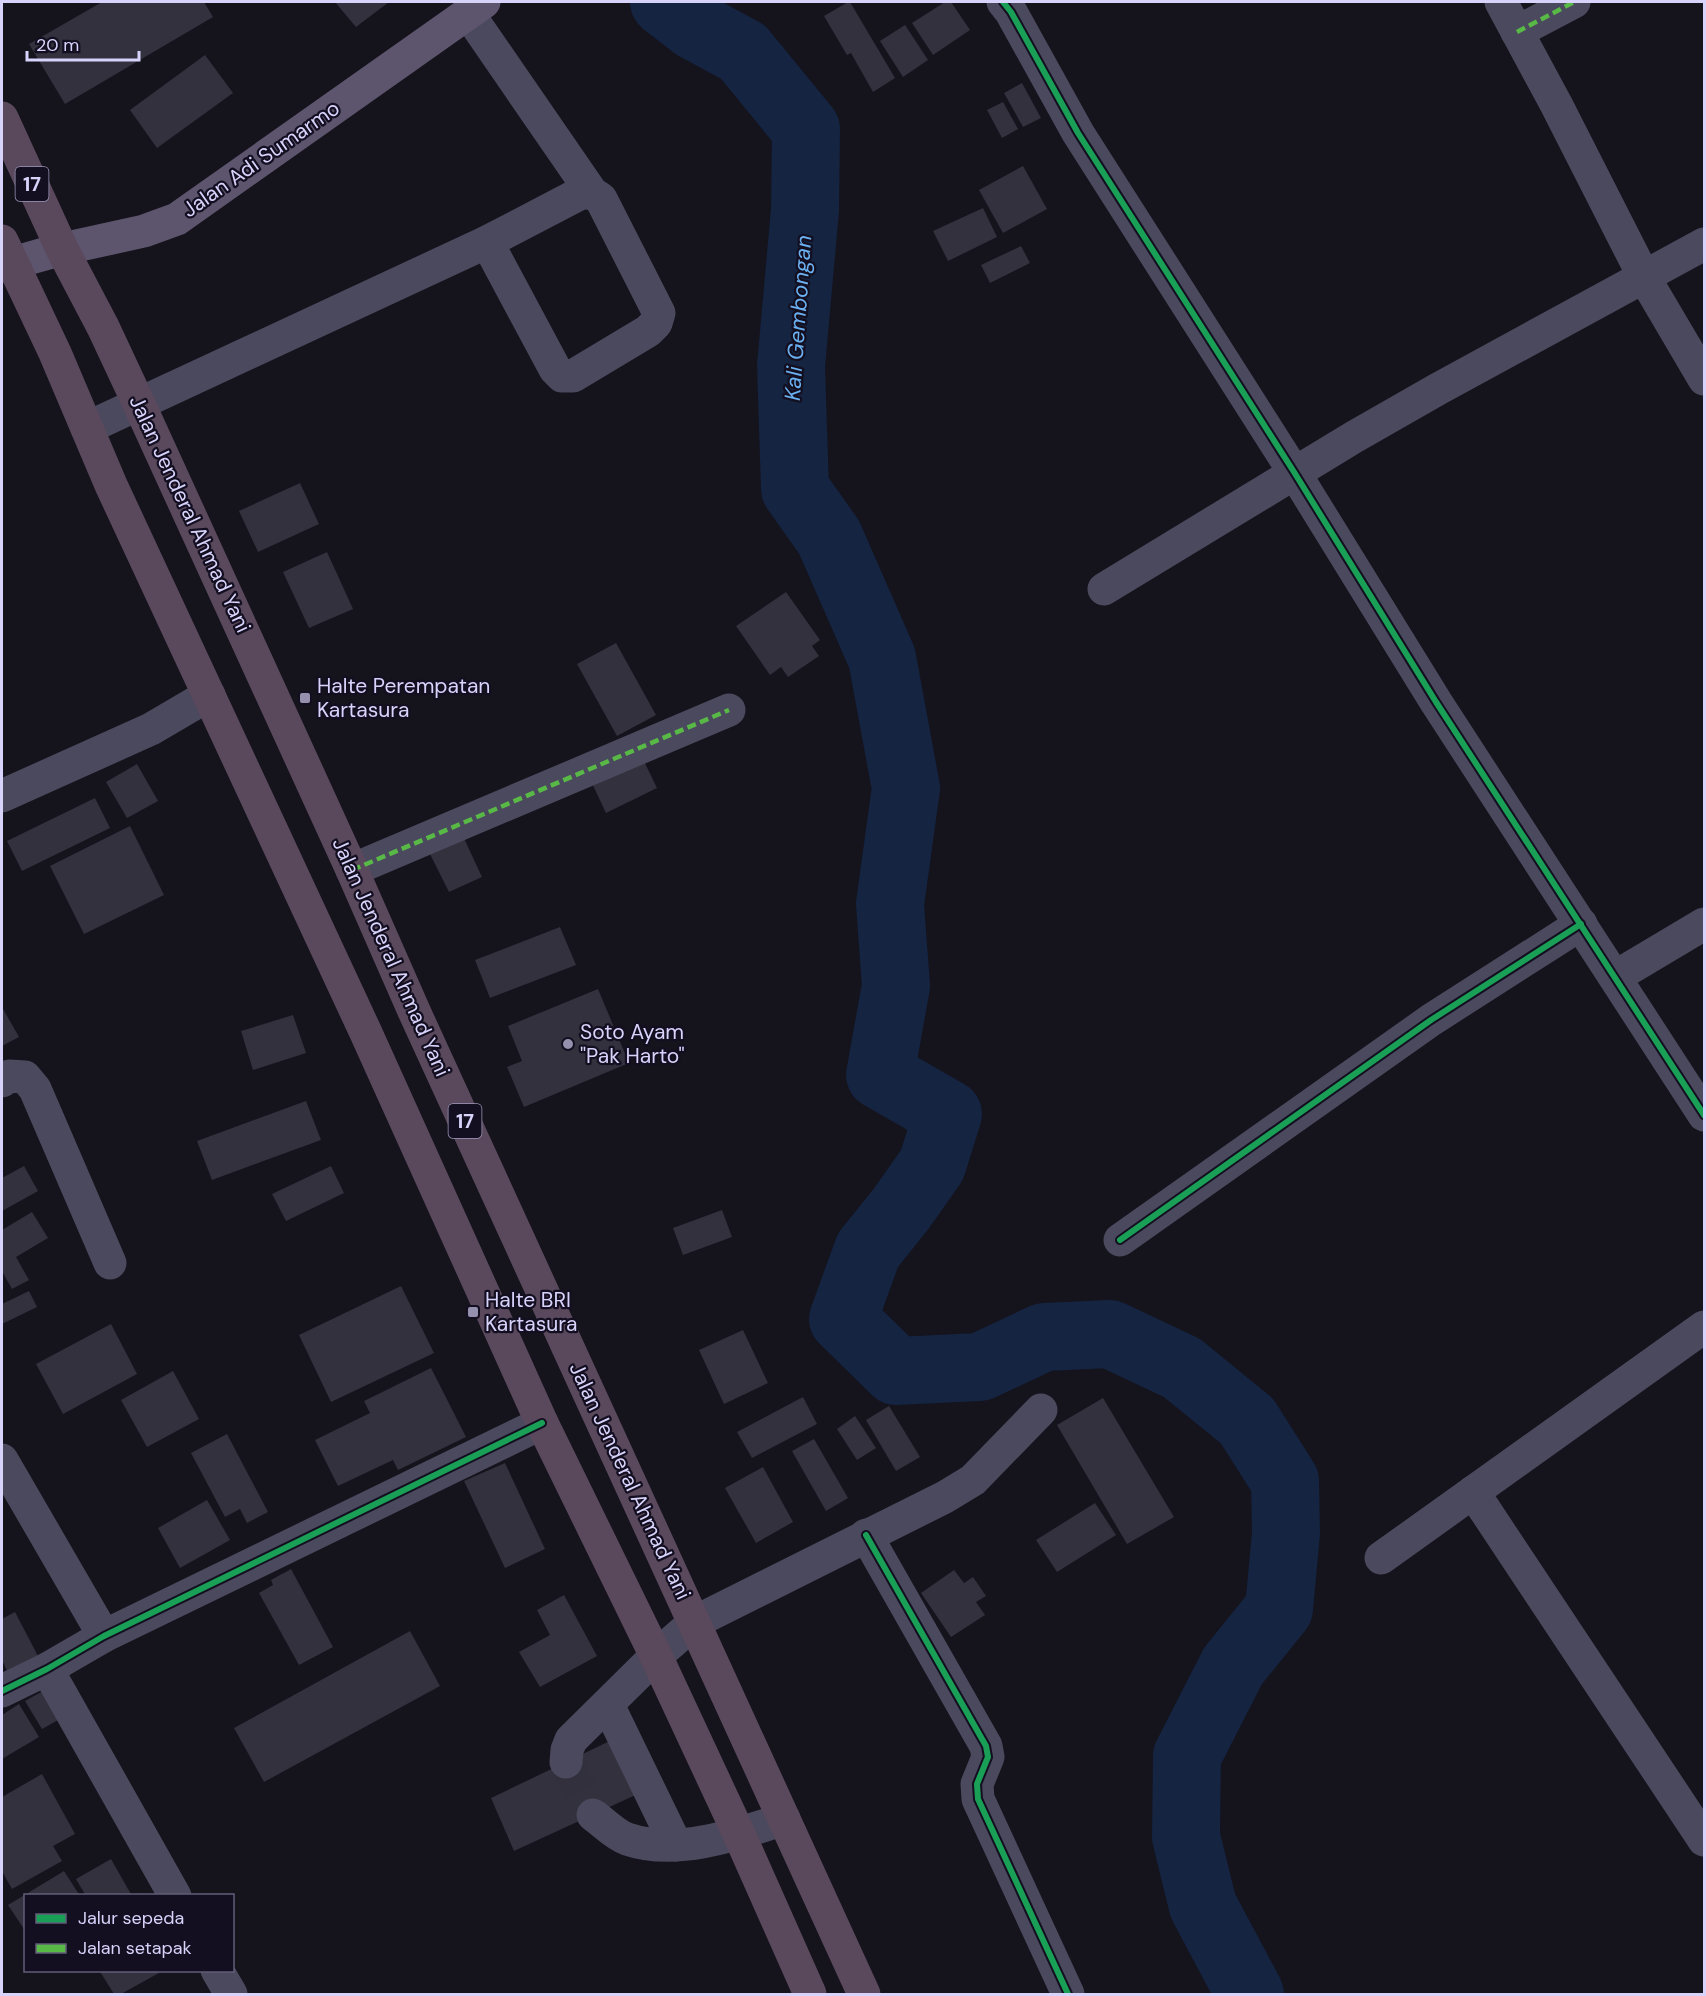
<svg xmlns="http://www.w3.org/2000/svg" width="1706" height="1996" font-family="'DM Sans',sans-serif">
<rect width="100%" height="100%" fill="#15131c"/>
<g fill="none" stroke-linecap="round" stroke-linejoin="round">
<polyline stroke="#142441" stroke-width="68" points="664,2 695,26 743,52 806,129 805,210 791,366 795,489 829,537 882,658 906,788 890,904 896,986 880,1075 948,1114 932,1165 901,1209 868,1250 843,1319 896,1371 980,1367 1044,1337 1110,1334 1182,1368 1247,1421 1285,1481 1286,1533 1279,1609 1233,1666 1187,1756 1186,1837 1203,1906 1250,1994"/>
</g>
<g fill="#33313e">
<polygon points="102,2 204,2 213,17 65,104 29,44"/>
<polygon points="335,2 389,2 356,27"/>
<polygon points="848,2 850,2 895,78 873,92 851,53 847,55 824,16"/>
<polygon points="945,2 951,2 970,30 933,55 912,23"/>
<polygon points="905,25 928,60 903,77 880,41"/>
<polygon points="205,55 233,93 157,148 130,110"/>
<polygon points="1022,83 1041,118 1023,127 1004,93"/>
<polygon points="1003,102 1018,129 1002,138 987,110"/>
<polygon points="1023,166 1047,209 1003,233 979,190"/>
<polygon points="983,208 997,237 948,261 933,231"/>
<polygon points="1021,246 1030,263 990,283 981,265"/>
<polygon points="300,483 319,524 258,552 239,511"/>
<polygon points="327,552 353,609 309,628 283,572"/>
<polygon points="786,592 820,640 812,646 819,656 788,677 781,667 770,675 736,626"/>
<polygon points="616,643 656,715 617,736 577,664"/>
<polygon points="641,755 657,788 606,813 590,779"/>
<polygon points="137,764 158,801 127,818 106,782"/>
<polygon points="95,798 110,828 22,871 7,841"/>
<polygon points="130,826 164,895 84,934 50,866"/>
<polygon points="462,834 482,877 449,892 428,850"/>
<polygon points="560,927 576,965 490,998 475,960"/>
<polygon points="598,989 629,1063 524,1107 507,1067 522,1061 508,1026"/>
<polygon points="2,1007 19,1037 2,1046"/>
<polygon points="293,1015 306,1053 253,1070 241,1031"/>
<polygon points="306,1101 321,1140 212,1180 197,1141"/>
<polygon points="24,1166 38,1191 2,1211 2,1178"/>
<polygon points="331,1166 344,1193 286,1221 272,1194"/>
<polygon points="722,1210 732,1237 683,1255 673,1228"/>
<polygon points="32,1212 48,1238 16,1257 29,1280 12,1289 2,1271 2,1230"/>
<polygon points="401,1286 434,1353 331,1402 299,1335"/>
<polygon points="29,1291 37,1307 2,1324 2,1304"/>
<polygon points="111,1324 137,1374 63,1414 36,1364"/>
<polygon points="743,1330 768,1383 724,1404 699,1350"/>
<polygon points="431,1368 466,1437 398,1470 393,1460 338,1486 315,1440 370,1413 364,1401"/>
<polygon points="173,1371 199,1419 147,1447 121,1400"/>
<polygon points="803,1397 817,1424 752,1458 737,1432"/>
<polygon points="1103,1398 1174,1517 1127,1544 1057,1425"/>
<polygon points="889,1406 920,1457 896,1471 866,1420"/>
<polygon points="855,1416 876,1448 857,1460 837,1429"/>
<polygon points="227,1434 268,1512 247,1523 240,1509 225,1517 191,1453"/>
<polygon points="814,1439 848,1498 826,1511 792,1451"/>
<polygon points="505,1463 545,1549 505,1568 464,1481"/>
<polygon points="763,1467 793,1522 756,1543 725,1488"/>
<polygon points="207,1500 230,1540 180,1568 158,1528"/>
<polygon points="1095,1503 1116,1535 1057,1572 1036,1540"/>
<polygon points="291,1569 333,1647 299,1665 259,1593 273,1585 271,1580"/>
<polygon points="954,1570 964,1583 973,1577 986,1596 976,1602 985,1615 951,1637 921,1593"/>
<polygon points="564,1595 597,1656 540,1687 519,1652 550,1635 537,1610"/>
<polygon points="15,1612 39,1658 8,1673 2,1660 2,1619"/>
<polygon points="410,1631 440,1686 264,1782 234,1728"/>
<polygon points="43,1691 60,1719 42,1729 25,1701"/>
<polygon points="19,1704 39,1737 2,1759 2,1715"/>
<polygon points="616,1738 642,1792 514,1851 491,1798"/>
<polygon points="42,1774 75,1834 53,1846 62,1861 12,1889 2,1871 2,1797"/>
<polygon points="111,1859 132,1896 86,1896 76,1879"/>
<polygon points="64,1871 80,1896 26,1896 26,1932 8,1905"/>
<polygon points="99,1970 158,1970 159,1973 121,1994 114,1994"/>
</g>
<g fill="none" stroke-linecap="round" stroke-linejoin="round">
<polyline stroke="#32303d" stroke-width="33" stroke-dasharray="33 16" stroke-linecap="butt" points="566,1762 593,1815"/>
<g stroke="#4b495d" stroke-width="33">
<polyline points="1003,2 1011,12 1078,133 1294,472 1436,702 1704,1115"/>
<polyline points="1501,2 1556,104 1644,277 1704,379"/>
<polyline points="468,13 592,193 601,199 659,313 656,323 648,331 573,376 562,376 555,369 487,242"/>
<polyline points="1517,32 1574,2"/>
<polyline points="87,428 487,242 581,193 592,193"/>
<polyline points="1104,589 1354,437 1438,389 1704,244"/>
<polyline points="2,796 151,729 209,695"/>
<polyline points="352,870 729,710"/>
<polyline points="1615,977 1704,924"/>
<polyline points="2,1081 9,1076 25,1077 35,1089 110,1263"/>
<polyline points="1120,1240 1431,1020 1581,924"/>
<polyline points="2,1460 104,1636"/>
<polyline points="1473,1492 1704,1840"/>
<polyline points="866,1535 986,1746 988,1757 977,1784 978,1799 1068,1994"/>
<polyline points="1381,1558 1704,1327"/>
<polyline points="47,1669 175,1896"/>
<polyline points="2,1691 47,1669 104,1636 542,1423"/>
<polyline points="608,1705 676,1845"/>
<polyline points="566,1762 567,1750 571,1740 656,1656 695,1622 945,1497 973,1480 1041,1410"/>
<path d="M593 1815C603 1822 615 1835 627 1839 676 1856 736 1835 784 1819"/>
<polyline points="217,1970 231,1994"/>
</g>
<polyline stroke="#5d546d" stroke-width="33" points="2,266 62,249 144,231 177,219 484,2"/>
<g stroke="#5a495d" stroke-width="33">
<polyline points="2,118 62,249 103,327 139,404 352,870 414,1011 864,1994"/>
<polyline points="2,241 55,353 111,485 366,1033 542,1423 656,1656 739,1834 810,1994"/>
</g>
<g stroke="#58b947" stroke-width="4.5" stroke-dasharray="9 4.5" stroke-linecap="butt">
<polyline points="1517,32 1574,2"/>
<polyline points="352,870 729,710"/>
</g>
<defs>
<g id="cycleway">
<polyline points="1003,2 1011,12 1078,133 1294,472 1436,702 1704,1115"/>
<polyline points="1120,1240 1431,1020 1581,924"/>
<polyline points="866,1535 986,1746 988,1757 977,1784 978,1799 1068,1994"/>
<polyline points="2,1691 47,1669 104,1636 542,1423"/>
</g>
</defs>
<use href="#cycleway" stroke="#130f20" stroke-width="10"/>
<use href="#cycleway" stroke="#1a9f57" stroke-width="6"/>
</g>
<g fill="#9490ad" stroke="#130f20" stroke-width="2">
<rect x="299" y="692" width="12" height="12" rx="3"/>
<circle cx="568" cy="1044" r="6"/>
<rect x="467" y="1306" width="12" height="12" rx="3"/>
</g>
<g text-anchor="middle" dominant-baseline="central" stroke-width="4.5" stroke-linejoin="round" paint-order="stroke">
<g fill="#130f20" stroke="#9d98b9" stroke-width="1.5">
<rect x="15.5" y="167" width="33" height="34" rx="4.5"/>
<rect x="448.5" y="1104" width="33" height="34" rx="4.5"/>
</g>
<g font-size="20" font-weight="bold" fill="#d8d3fb">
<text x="32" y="184">17</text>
<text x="465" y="1121">17</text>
</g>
<g font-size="21" fill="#d8d3fb" stroke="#130f20">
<text transform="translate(261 159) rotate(-35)">Jalan Adi Sumarmo</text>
<text transform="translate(190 514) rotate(65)">Jalan Jenderal Ahmad Yani</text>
<text transform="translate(391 957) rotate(66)">Jalan Jenderal Ahmad Yani</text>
<text transform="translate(630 1481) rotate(65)">Jalan Jenderal Ahmad Yani</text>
</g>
<g font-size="21" fill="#d8d3fb" stroke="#130f20" text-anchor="start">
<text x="317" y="686">Halte Perempatan<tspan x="317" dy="24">Kartasura</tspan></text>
<text x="580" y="1032">Soto Ayam<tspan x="580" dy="24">"Pak Harto"</tspan></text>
<text x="485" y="1300">Halte BRI<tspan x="485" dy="24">Kartasura</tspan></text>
</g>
<g font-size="22" font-style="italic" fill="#6bb0f0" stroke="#130f20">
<text transform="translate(798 318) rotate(-86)">Kali Gembongan</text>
</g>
</g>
<rect width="1706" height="1996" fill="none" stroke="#d8d3fb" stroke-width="6"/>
<rect x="24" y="1894" width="210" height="78" fill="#130f20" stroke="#625d78" stroke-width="1.5"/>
<rect x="36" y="1914" width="30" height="9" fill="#1a9f57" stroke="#625d78" stroke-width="1.5"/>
<text x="78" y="1924" font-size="18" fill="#d8d3fb">Jalur sepeda</text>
<rect x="36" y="1944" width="30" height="9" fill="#58b947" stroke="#625d78" stroke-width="1.5"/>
<text x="78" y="1954" font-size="18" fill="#d8d3fb">Jalan setapak</text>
<path d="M27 51v9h112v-9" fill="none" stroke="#d8d3fb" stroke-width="3"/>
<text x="36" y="51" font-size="18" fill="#d8d3fb" stroke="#130f20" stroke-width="4.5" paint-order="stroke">20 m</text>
</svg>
